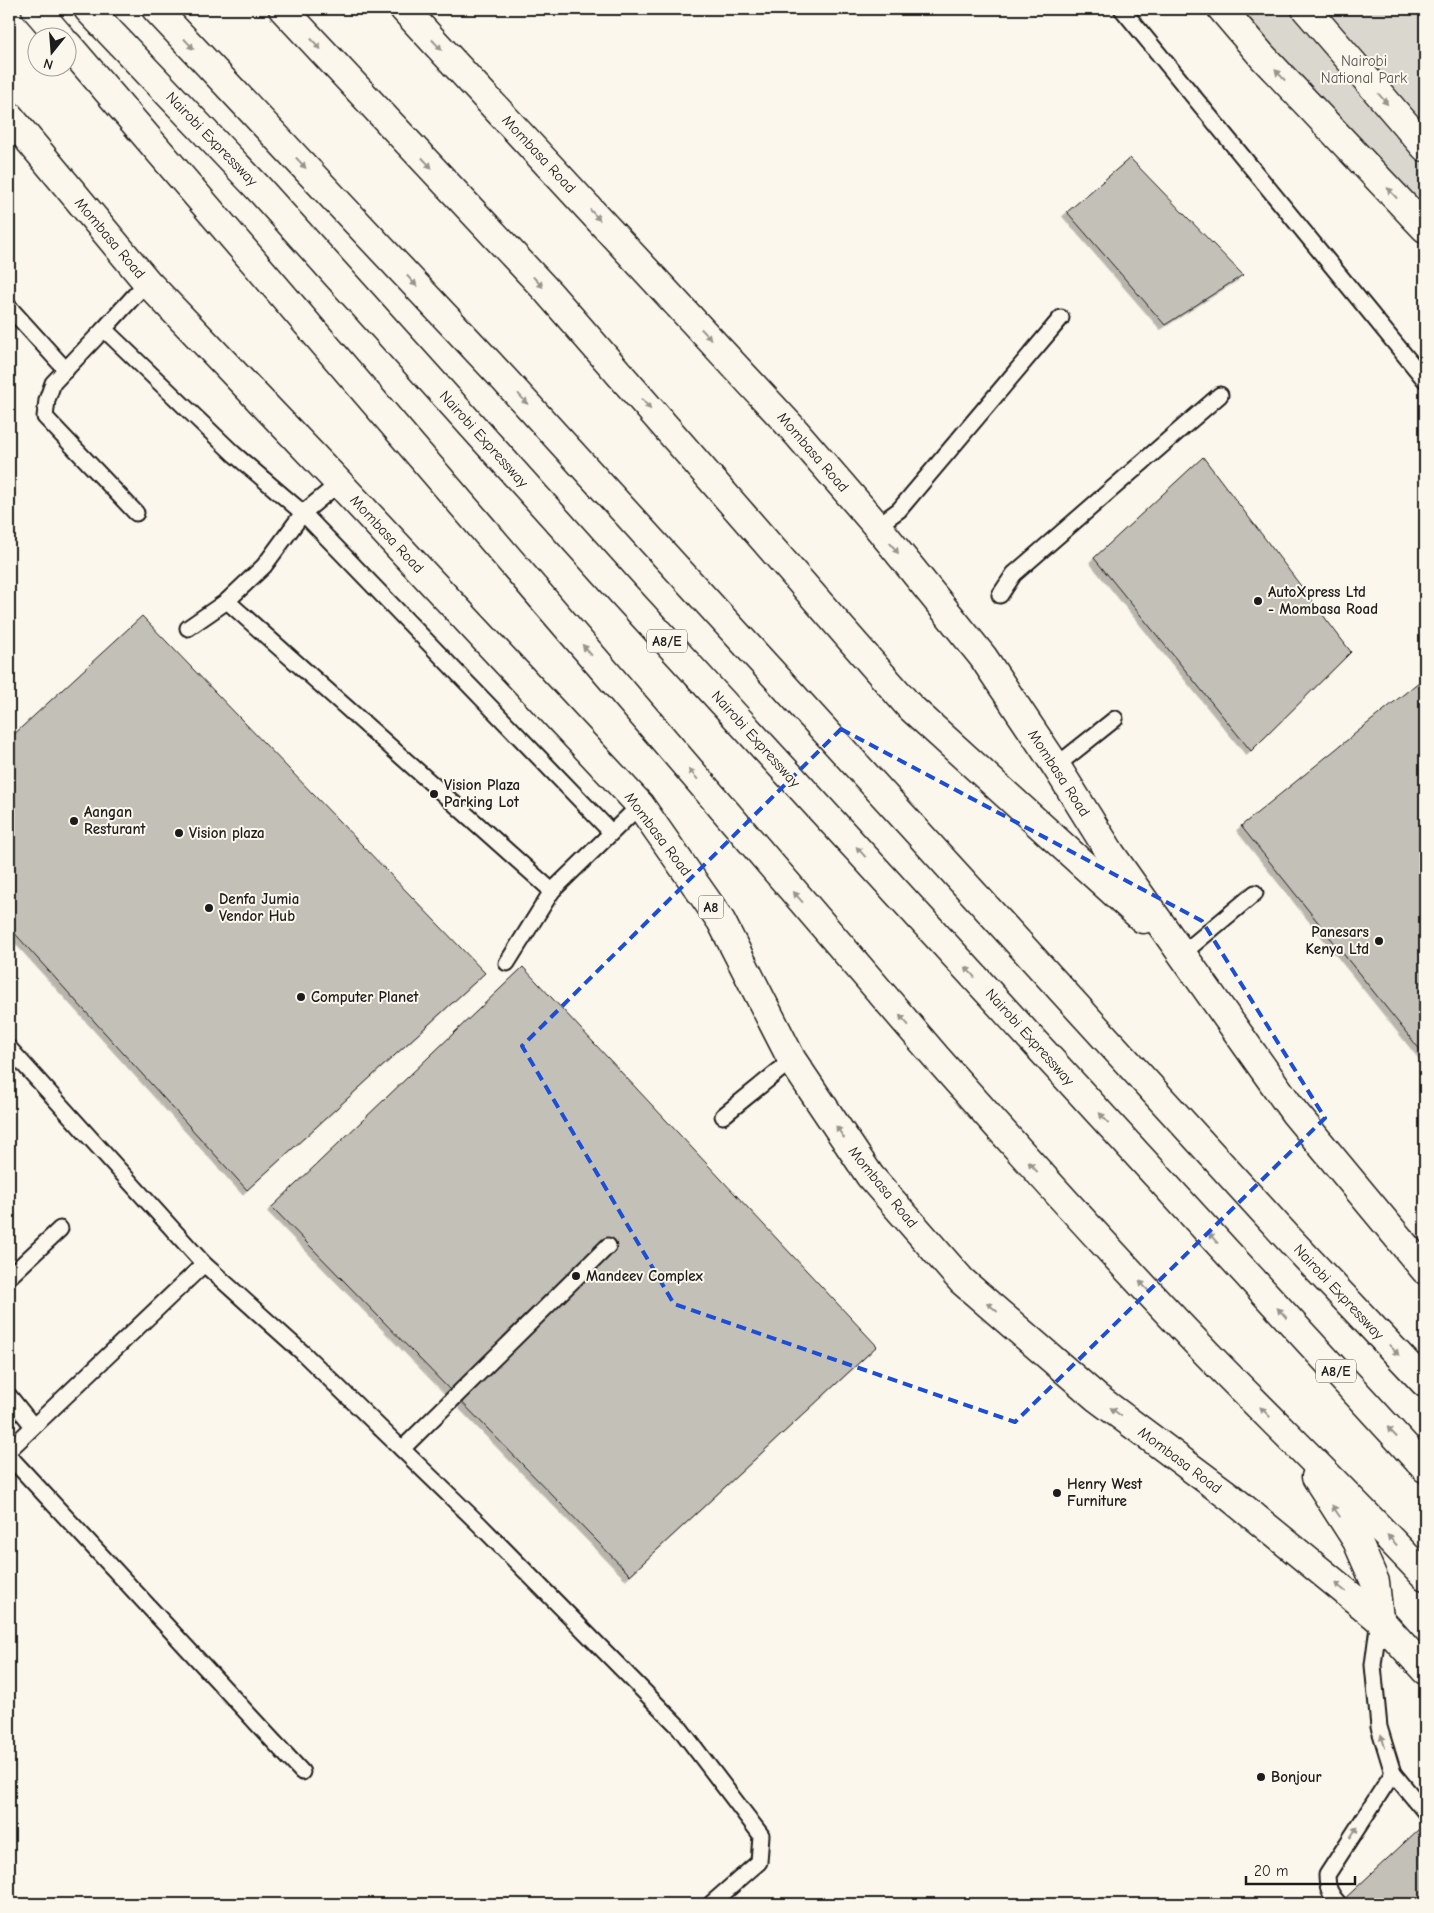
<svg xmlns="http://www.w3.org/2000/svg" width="1434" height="1913" font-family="'Comic Neue',sans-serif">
<defs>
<filter id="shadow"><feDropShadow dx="-4.5" dy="4.5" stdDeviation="0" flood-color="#0004"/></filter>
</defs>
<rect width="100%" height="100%" fill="#fbf7ec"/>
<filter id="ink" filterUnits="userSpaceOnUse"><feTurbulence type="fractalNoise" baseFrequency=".02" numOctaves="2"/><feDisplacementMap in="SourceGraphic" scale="10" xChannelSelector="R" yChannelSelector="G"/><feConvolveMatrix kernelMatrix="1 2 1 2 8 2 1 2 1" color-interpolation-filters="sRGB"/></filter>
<g filter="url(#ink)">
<polygon fill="#dad7ce" stroke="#7b7a75" points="1236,9 1425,9 1425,242"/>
<g fill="#c3c0b8" stroke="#1c1c1c" filter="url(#shadow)">
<polygon points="1130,158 1243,275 1165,325 1067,212"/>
<polygon points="1203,457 1351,652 1251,751 1094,558"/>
<polygon points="142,616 485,973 247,1190 9,927 9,739"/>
<polygon points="1425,677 1425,1056 1241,826"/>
<polygon points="523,967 877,1346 630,1575 272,1207"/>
<polygon points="1419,1829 1425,1835 1425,1904 1339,1904"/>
</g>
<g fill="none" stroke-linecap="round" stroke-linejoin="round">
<defs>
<g id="lane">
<polyline points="1122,9 1425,380"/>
<polyline points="147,282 104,329 234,454 303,513 339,483"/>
<polyline points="9,307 66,370"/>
<polyline points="104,329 53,383 47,400 45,417 136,513"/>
<polyline points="877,526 899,510 1061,318"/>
<polyline points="1000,595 1014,574 1220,395"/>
<polyline points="227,601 552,891"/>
<polyline points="188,628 227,601 264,566 303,513 611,832"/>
<polyline points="1056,766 1115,719"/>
<polyline points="1182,954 1255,893"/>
<polyline points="507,963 552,891 640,805"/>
<polyline points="9,1048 204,1264 303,1353 479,1524 679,1727 761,1835 759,1862 711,1904"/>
<polyline points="723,1116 792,1060"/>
<polyline points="9,1277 60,1229"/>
<polyline points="9,1396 33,1426"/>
<polyline points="402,1449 608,1246"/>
<polyline points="9,1450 204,1264"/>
<polyline points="9,1456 302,1772"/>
<polyline points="1379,1619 1373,1665 1379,1727 1393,1773 1425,1812"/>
<path d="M1339 1904C1330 1895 1327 1887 1327 1875L1393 1773"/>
</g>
<g id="primary">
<polyline points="1222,9 1262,56 1425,228"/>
<polyline points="1306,9 1425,147"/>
</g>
<g id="highway">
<polyline points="36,9 61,38"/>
<polyline points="88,9 261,191 626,597 1425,1468"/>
<polyline points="156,9 503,378 1288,1238 1425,1383"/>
<polyline points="283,9 548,292 909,706 1143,919"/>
<polyline points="404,9 794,430 877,526 983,657 1056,766 1111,854 1294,1112 1425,1270"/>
<path d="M68 45 936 1057C1029 1162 1122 1266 1219 1366 1288 1436 1358 1504 1425 1576"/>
<polyline points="9,116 147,282 339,483 640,805 721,921 792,1060 870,1176 962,1281 1096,1397 1230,1497 1379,1619 1425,1670"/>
<polyline points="1316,1477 1357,1541 1375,1582 1379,1619"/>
</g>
</defs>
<use href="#lane" stroke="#1c1c1c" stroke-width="19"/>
<use href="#primary" stroke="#1c1c1c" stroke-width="31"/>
<use href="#highway" stroke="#1c1c1c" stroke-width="31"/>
<use href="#lane" stroke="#fbf7ec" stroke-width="15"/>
<use href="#primary" stroke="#fbf7ec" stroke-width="28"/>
<use href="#highway" stroke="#fbf7ec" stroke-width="28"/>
</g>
<defs><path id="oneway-solid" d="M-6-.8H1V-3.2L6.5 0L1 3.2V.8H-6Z" transform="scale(1.25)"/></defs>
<g fill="#97948e">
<use href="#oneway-solid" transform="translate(189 44) rotate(47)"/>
<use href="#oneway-solid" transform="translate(316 44) rotate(47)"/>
<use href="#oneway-solid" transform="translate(437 45) rotate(47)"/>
<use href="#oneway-solid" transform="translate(1280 75) rotate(-133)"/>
<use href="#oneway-solid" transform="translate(1383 99) rotate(49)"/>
<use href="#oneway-solid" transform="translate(301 163) rotate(47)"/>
<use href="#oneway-solid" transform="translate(427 163) rotate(47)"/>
<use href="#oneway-solid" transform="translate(1392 193) rotate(-133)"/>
<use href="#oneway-solid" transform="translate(595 215) rotate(47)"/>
<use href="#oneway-solid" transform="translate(412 281) rotate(47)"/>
<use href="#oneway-solid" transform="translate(538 282) rotate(47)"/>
<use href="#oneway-solid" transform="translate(706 334) rotate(47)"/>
<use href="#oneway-solid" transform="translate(523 399) rotate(48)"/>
<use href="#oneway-solid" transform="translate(646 404) rotate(49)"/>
<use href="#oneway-solid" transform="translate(894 548) rotate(51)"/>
<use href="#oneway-solid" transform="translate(587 650) rotate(-131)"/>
<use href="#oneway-solid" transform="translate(693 774) rotate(-131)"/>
<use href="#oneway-solid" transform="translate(861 852) rotate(-132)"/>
<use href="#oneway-solid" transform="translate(798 897) rotate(-131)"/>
<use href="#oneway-solid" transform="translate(970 972) rotate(-132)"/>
<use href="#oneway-solid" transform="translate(904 1020) rotate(-131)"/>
<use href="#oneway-solid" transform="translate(1104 1118) rotate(-132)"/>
<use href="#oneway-solid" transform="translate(840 1132) rotate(-124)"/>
<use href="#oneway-solid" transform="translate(1033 1167) rotate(-132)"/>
<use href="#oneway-solid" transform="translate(1213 1238) rotate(-132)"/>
<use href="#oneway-solid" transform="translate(1144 1286) rotate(-133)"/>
<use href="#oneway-solid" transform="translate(992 1307) rotate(-139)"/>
<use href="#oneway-solid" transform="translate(1282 1313) rotate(-133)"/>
<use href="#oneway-solid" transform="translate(1394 1350) rotate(47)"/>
<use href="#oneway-solid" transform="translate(1116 1412) rotate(-143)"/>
<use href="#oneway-solid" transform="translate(1265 1412) rotate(-135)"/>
<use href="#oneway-solid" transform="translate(1392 1432) rotate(-133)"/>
<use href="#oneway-solid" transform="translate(1336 1511) rotate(-124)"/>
<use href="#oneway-solid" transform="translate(1392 1540) rotate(-133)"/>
<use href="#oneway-solid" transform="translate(1340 1587) rotate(-141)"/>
<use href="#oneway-solid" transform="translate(1383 1741) rotate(-107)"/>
<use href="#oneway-solid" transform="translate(1354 1832) rotate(-57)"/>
</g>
</g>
<path fill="none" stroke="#1d4ed8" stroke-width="4" stroke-dasharray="10 6" stroke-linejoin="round" d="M841 729 1202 921 1325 1118 1015 1422 674 1304 522 1046Z"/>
<g fill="#1c1c1c" stroke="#fbf7ec" stroke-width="2">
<circle cx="1258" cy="601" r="5"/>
<circle cx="434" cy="794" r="5"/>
<circle cx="74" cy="821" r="5"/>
<circle cx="179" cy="833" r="5"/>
<circle cx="209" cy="908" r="5"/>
<circle cx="1379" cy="941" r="5"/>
<circle cx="301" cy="997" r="5"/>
<circle cx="576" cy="1276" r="5"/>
<circle cx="1057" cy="1493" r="5"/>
<circle cx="1261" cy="1777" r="5"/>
</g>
<g text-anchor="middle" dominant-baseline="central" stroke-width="4" stroke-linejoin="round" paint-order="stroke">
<g fill="#fbf7ec" stroke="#5f5e5a" stroke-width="1">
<rect x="647" y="629.5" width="40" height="23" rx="4"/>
<rect x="698.5" y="895.5" width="25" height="23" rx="4"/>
<rect x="1316" y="1359.5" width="40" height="23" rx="4"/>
</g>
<g font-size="14" font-weight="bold" fill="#1c1c1c">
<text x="667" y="641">A8/E</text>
<text x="711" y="907">A8</text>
<text x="1336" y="1371">A8/E</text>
</g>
<g font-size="15" fill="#555451" stroke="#fbf7ec">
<text x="1364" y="61">Nairobi<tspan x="1364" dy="17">National Park</tspan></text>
</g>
<g font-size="15" fill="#1c1c1c" stroke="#fbf7ec">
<text transform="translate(212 139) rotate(46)">Nairobi Expressway</text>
<text transform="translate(539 154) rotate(47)">Mombasa Road</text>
<text transform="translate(110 238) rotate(50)">Mombasa Road</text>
<text transform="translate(484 439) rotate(48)">Nairobi Expressway</text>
<text transform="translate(813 452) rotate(49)">Mombasa Road</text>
<text transform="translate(387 534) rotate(47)">Mombasa Road</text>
<text transform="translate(756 739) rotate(48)">Nairobi Expressway</text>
<text transform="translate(1059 773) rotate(57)">Mombasa Road</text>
<text transform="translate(658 834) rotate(53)">Mombasa Road</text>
<text transform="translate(1030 1037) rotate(48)">Nairobi Expressway</text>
<text transform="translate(883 1187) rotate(51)">Mombasa Road</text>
<text transform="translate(1339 1292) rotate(47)">Nairobi Expressway</text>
<text transform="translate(1180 1460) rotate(37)">Mombasa Road</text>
</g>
<g font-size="15" font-weight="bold" fill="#1c1c1c" stroke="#fbf7ec" text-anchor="start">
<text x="1268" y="592">AutoXpress Ltd<tspan x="1268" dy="17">- Mombasa Road</tspan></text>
<text x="444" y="785">Vision Plaza<tspan x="444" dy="17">Parking Lot</tspan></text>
<text x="84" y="812">Aangan<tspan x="84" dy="17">Resturant</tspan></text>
<text x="189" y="833">Vision plaza</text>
<text x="219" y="899">Denfa Jumia<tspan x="219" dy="17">Vendor Hub</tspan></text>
<text x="1369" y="932" text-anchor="end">Panesars<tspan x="1369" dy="17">Kenya Ltd</tspan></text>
<text x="311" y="997">Computer Planet</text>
<text x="586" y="1276">Mandeev Complex</text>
<text x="1067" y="1484">Henry West<tspan x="1067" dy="17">Furniture</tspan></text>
<text x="1271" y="1777">Bonjour</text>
</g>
</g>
<rect width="1434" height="1913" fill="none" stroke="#fbf7ec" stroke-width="30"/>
<rect x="15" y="15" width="1404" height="1883" fill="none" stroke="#1c1c1c" stroke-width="2" filter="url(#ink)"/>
<g transform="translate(52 52) rotate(197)"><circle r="24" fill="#fbf7ec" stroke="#a29f99"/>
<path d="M0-4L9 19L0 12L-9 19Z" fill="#1c1c1c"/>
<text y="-8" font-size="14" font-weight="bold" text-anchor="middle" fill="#1c1c1c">N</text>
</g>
<path d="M1246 1876v8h109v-8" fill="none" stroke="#1c1c1c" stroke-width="2.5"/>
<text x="1254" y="1876" font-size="15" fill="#1c1c1c" stroke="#fbf7ec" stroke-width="4" paint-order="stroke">20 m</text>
</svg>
